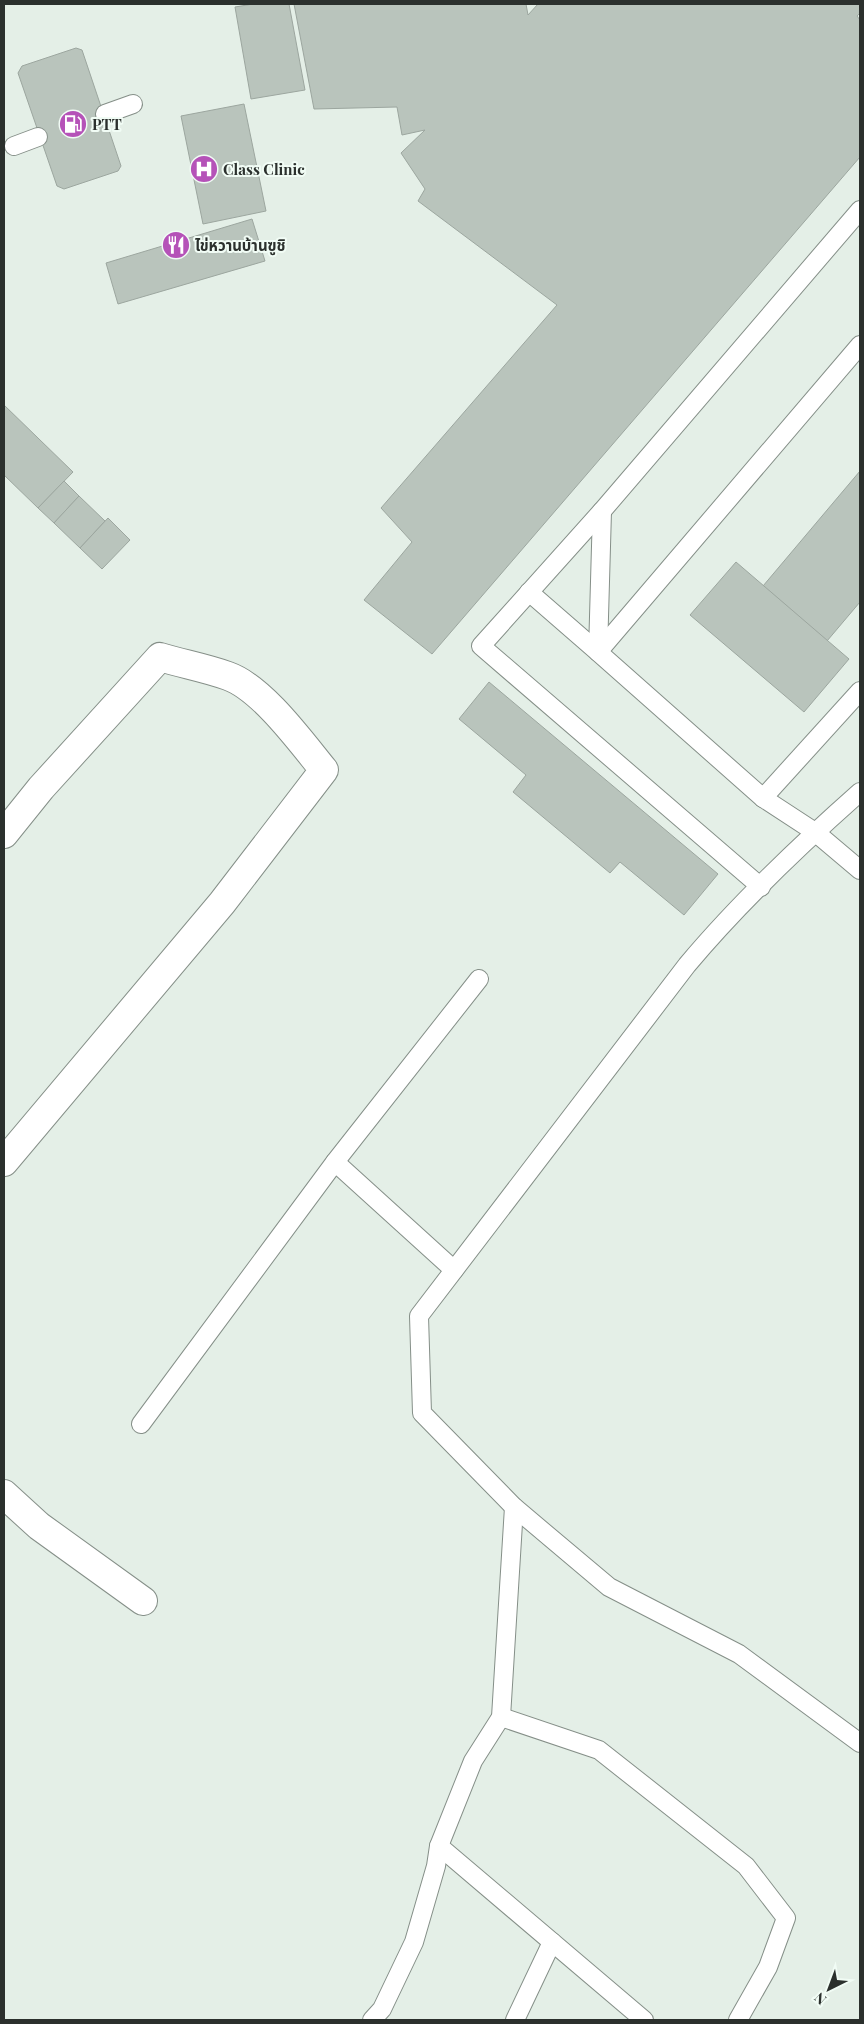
<svg xmlns="http://www.w3.org/2000/svg" width="864" height="2024" font-family="'Playfair Display','Noto Sans Thai',serif">
<rect width="100%" height="100%" fill="#e4efe7"/>
<g fill="#b9c4bc" stroke="#9ca69f">
<polygon points="253,4 289,4 305,90 251,99 235,7"/>
<polygon points="294,4 526,4 528,15 538,4 860,4 860,13 857,16 860,20 860,157 432,654 364,600 412,542 381,508 557,305 418,201 425,189 401,153 425,130 402,135 397,107 314,109"/>
<polygon points="76,48 82,50 121,166 118,171 64,189 57,186 18,73 22,66"/>
<polygon points="244,104 266,211 203,224 181,116"/>
<polygon points="252,219 265,261 118,304 106,263"/>
<polygon points="4,405 73,472 38,508 4,475"/>
<polygon points="860,471 860,602 827,641 763,586"/>
<polygon points="64,481 79,496 54,523 38,508"/>
<polygon points="79,496 105,521 80,548 54,523"/>
<polygon points="108,518 130,540 102,569 80,548"/>
<polygon points="736,562 849,659 804,712 690,615"/>
<polygon points="489,682 718,874 684,915 620,862 610,873 513,792 526,775 459,719"/>
</g>
<g fill="none" stroke-linecap="round" stroke-linejoin="round">
<defs>
<g id="service">
<polyline points="105,114 133,104"/>
<polyline points="14,146 38,137"/>
<polyline points="602,511 598,652 763,798 815,832 860,870"/>
<polyline points="529,592 598,652 860,345"/>
<path d="M860 792C799 846 739 903 687 965L419 1316 422 1413 514 1507 609 1587 739 1654 860 1743"/>
<polyline points="763,798 860,691"/>
<polyline points="761,887 481,646 602,511 860,210"/>
<polyline points="335,1162 454,1270"/>
<polyline points="141,1424 335,1162 479,979"/>
<polyline points="501,1717 599,1750 746,1866 786,1918 768,1967 738,2020"/>
<polyline points="439,1846 644,2020"/>
<polyline points="372,2020 382,2009 414,1942 436,1866 439,1846 473,1761 501,1717 514,1507"/>
<polyline points="515,2020 552,1942"/>
</g>
<g id="minor">
<path d="M4 834 41 788 160 657C183 664 206 668 228 676 262 688 301 742 324 770L222 903 4 1162"/>
<polyline points="4,1494 39,1526 143,1601"/>
</g>
</defs>
<use href="#service" stroke="#858f88" stroke-width="20"/>
<use href="#minor" stroke="#858f88" stroke-width="30"/>
<use href="#service" stroke="#fff" stroke-width="18"/>
<use href="#minor" stroke="#fff" stroke-width="28"/>
</g>
<defs>
<symbol id="fuel-disc" viewBox="-11 -11 22 22"><circle r="9.5" fill="#b552b8" stroke="#f1fcf5"/><path d="M-5.5-6h7V0h2V4h1.3V-2.5L3-4.5l.8-.8L6-3V5H2.5V1h-1V6h-7ZM-4.2-4.7v3.2H.2V-4.7Z" fill="#fff"/></symbol>
<symbol id="hospital-disc" viewBox="-11 -11 22 22"><circle r="9.5" fill="#b552b8" stroke="#f1fcf5"/><path d="M-5-5h3v3.5h4V-5h3V5h-3V1.5h-4V5h-3Z" fill="#fff"/></symbol>
<symbol id="restaurant-disc" viewBox="-11 -11 22 22"><circle r="9.5" fill="#b552b8" stroke="#f1fcf5"/><path d="M-5-6h1v4h1v-4h1v4h1v-4h1v5L-1.5 .5V6h-2V.5L-5-1ZM5-6V6H3V1.5H1.5Q1.5-4 5-6Z" fill="#fff"/></symbol>
</defs>
<g fill-rule="evenodd">
<use href="#fuel-disc" x="57" y="108" width="32" height="32"/>
<use href="#hospital-disc" x="188" y="153" width="32" height="32"/>
<use href="#restaurant-disc" x="160" y="229" width="32" height="32"/>
</g>
<g text-anchor="middle" dominant-baseline="central" stroke-width="4" stroke-linejoin="round" paint-order="stroke">
<g font-size="15" font-weight="bold" fill="#2b302d" stroke="#f1fcf5" text-anchor="start">
<text x="92" y="124">PTT</text>
<text x="223" y="169">Class Clinic</text>
<text x="195" y="245">ไข่หวานบ้านฃูชิ</text>
</g>
</g>
<rect width="864" height="2024" fill="none" stroke="#2b302d" stroke-width="10"/>
<g transform="translate(829 1989) rotate(222)" stroke="#f1fcf5" stroke-width="4" paint-order="stroke">
<path d="M0-4L9 19L0 12L-9 19Z" fill="#2b302d"/>
<text y="-8" font-size="14" font-weight="bold" text-anchor="middle" fill="#2b302d">N</text>
</g>
</svg>
